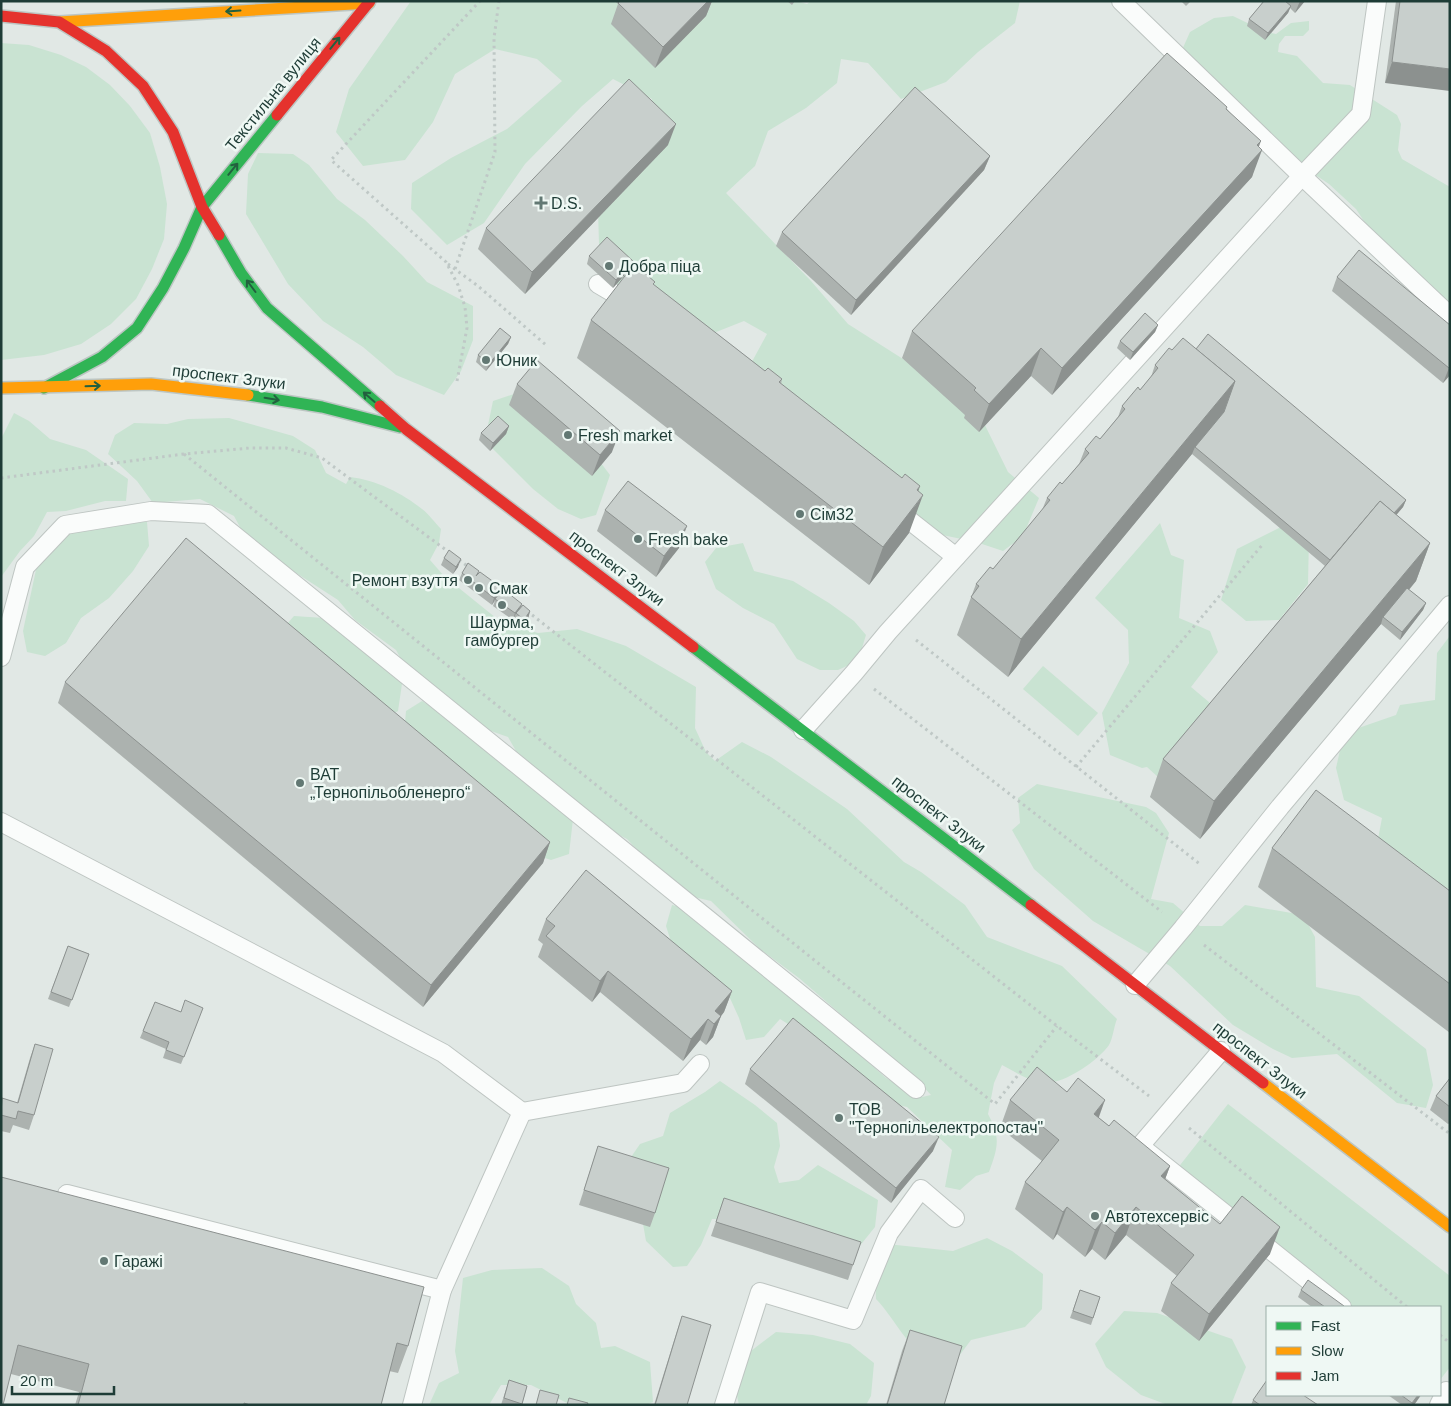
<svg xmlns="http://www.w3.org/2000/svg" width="1451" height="1406" font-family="Helvetica,sans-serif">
<rect width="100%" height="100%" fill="#e1e8e5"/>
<g fill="#c9e3d2">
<polygon points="411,1 796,1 807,4 811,1 1020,1 1015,23 978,52 946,82 901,99 868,63 841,59 837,83 806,108 768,131 755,166 726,193 811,281 848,324 903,359 979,413 1008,472 1039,498 1023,536 1003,551 976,542 928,532 748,369 767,334 744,321 701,338 610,282 599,244 597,176 635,140 652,99 613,79 582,106 525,164 484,223 447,245 411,209 412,183 451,158 507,129 562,81 537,59 495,49 455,74 433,122 405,160 363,166 336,132 349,89"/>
<polygon points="1233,16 1266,32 1276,34 1291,23 1309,21 1309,30 1303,36 1285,36 1279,44 1278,52 1297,56 1323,83 1350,85 1397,115 1401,124 1398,150 1402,159 1450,187 1450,309 1381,247 1356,209 1329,184 1314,174 1289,168 1182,50 1190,32 1214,18"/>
<polygon points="1,43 29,45 61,55 86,67 110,85 130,106 150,133 160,167 167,204 164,239 152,269 136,299 111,324 81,344 44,355 1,360"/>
<polygon points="258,153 293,154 309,165 337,199 365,220 403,256 427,282 473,306 473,340 461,371 444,395 396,375 363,347 323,321 288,284 246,214 248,174"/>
<polygon points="517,393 591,450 610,475 596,515 581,519 558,509 533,489 489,445 487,430 493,401"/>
<polygon points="14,413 29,421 50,439 86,450 128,479 126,501 105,501 66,511 47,512 34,536 20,551 1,577 1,439"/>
<path d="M229 418 293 436 315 450 326 473 346 484 350 477C376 480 402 493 422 509 429 514 435 523 441 529L439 543 430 560 444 576 501 622 538 633 577 629 626 646 696 687 695 728 706 752 715 761 742 742 771 757 847 809 904 862 921 872 965 905 987 937 1062 966 1117 1019C1114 1026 1113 1038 1109 1045 1099 1060 1063 1085 1044 1083 1029 1081 1015 1072 1002 1065L994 1083 988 1114C1001 1138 998 1147 989 1172L976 1176 960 1190 945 1187 952 1150 907 1107 890 1103 812 1039 780 1019 764 1037 746 1040 739 1018 729 996 676 957 666 926 672 905 693 910 711 909 839 1036 886 1078 922 1097 931 1095 918 1081 799 978 760 949 711 901 681 894 669 888 642 855 627 839 587 818 562 790 516 751 508 737 491 731 418 690 396 650 355 620 338 600 248 542 234 516 200 499 153 503 137 481 108 454 115 435 134 423 167 424 188 419Z"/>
<polygon points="118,519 147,522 149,546 133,571 109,598 81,618 66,643 45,656 27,652 23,631 41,546 78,529"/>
<polygon points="1291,522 1309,537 1308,584 1279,620 1246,621 1221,600 1237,549"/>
<polygon points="1160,523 1171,555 1184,560 1179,618 1210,631 1218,652 1191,687 1216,708 1158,777 1147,767 1142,768 1110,755 1102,713 1129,663 1128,630 1095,598"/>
<polygon points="743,543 754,571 793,581 829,603 854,621 866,635 858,661 838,670 820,670 797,659 774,624 743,608 716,589 705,562 716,548"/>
<polygon points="294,616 324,618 403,677 398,711 378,722 281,631"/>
<polygon points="1449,637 1450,888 1445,888 1407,870 1378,839 1382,818 1344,800 1336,768 1344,733 1396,715 1400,705 1435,700 1437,653"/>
<polygon points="1043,666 1098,713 1078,736 1023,689"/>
<polygon points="422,701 454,721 573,819 569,854 551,860 521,850 404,734 406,711"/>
<polygon points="1037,784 1146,807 1156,813 1169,833 1151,899 1173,903 1200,926 1222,926 1245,905 1303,915 1315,937 1316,987 1359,996 1426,1049 1433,1085 1426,1108 1397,1103 1337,1054 1292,1058 1273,1049 1233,1025 1170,966 1093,921 1034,869 1012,830 1020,823 1018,798"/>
<polygon points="720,1081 755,1105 777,1123 780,1146 774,1167 779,1183 799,1180 818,1165 878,1200 875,1227 854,1253 741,1219 712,1219 701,1245 687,1266 673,1267 646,1241 642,1218 629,1160 640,1144 663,1136 670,1113 705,1092"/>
<polygon points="1228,1104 1450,1276 1450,1367 1440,1380 1440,1307 1349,1307 1177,1169"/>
<path d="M987 1238 1012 1251 1043 1274 1042 1309 1025 1327 971 1340 956 1360C946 1359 934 1359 924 1356 912 1352 888 1310 876 1299L875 1268 887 1244 953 1251Z"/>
<polygon points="542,1268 569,1286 576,1304 596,1323 601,1348 615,1346 650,1362 653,1402 646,1405 571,1405 531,1385 501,1385 489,1405 429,1405 439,1383 459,1373 455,1351 463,1278 492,1270"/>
<polygon points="1124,1311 1157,1313 1232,1339 1246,1367 1231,1405 1168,1405 1141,1395 1106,1367 1095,1344"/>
<polygon points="776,1332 813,1335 850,1344 874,1363 871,1396 866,1405 739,1405 736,1391 747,1354"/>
</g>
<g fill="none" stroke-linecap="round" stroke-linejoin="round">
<defs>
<g id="lane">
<polyline points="1377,1 1361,114 1302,176 1450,316"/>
<polyline points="598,284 632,304"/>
<polyline points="895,509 956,557"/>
<polyline points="1,657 25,567 65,525 151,511 208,514 826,1015 916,1089"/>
<polyline points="803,730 854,673 888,632 1302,176 1121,1"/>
<polyline points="1,822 443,1053 522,1112 442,1290 412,1405"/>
<polyline points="1135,985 1183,928 1280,807 1450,605"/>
<polyline points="1221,1051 1140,1146 1342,1307"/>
<polyline points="522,1112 683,1083 700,1064"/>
<polyline points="67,1194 442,1290"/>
<polyline points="724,1405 760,1292 853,1320 889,1233 921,1189 955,1218"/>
<polyline points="1439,1405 1446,1391"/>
</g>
<g id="fast">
<polyline points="219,235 241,273 267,308 380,406"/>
<polyline points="44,388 102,357 137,328 163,288 184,248 202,207 277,115"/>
<polyline points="248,395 322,407 400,427"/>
<polyline points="693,647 1031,905"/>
</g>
<g id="slow">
<polyline points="59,22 369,3"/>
<polyline points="1,388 151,384 248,395"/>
<polyline points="1263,1083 1450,1227"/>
</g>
<g id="jam">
<polyline points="1,16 59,22 106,51 143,86 173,132 202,207 219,235"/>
<polyline points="277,115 370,1"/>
<polyline points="380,406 406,429 693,647"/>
<polyline points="1031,905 1263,1083"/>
</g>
</defs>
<use href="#lane" stroke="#bec5c2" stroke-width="20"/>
<use href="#fast" stroke="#bdc6c3" stroke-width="14"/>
<use href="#slow" stroke="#bdc6c3" stroke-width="14"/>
<use href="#jam" stroke="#bdc6c3" stroke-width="14"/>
<g stroke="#bfc8c6" stroke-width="3" stroke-dasharray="2.5 4" stroke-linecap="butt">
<polyline points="448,264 478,286 546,345"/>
<polyline points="455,269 495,152 494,38 499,1"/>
<polyline points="457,381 467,328 465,307 458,285 446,262 331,160 480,1"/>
<polyline points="184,454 849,988 995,1104 1057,1026"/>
<polyline points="1,478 184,454 250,448 286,448 322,458 450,553"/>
<polyline points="459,560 470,568"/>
<polyline points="527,611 1057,1026 1149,1096"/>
<polyline points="916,640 1201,865"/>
<polyline points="874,689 1162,912"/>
<polyline points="1076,767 1263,544"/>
<polyline points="1204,945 1450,1134"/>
<polyline points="1189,1128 1407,1307"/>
<polyline points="1440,1335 1450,1343"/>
</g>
<use href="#lane" stroke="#fafcfb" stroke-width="18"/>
<use href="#fast" stroke="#30b455" stroke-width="11"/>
<use href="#slow" stroke="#ff9f0a" stroke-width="11"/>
<use href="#jam" stroke="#e5322d" stroke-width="11"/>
</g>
<g fill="#acb2af">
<polygon points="615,1 712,1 706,16 655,68 611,24 618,4"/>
<polygon points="787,1 795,1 792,5"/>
<polygon points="1181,1 1191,1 1186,6"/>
<polygon points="1264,1 1305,1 1295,13 1290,8 1288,13 1265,40 1247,26 1249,19"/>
<polygon points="1396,1 1450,1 1385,83"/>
<polygon points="1227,109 1259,147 1252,177 1052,395 1031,376 979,432 964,418 965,415 902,358 912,331"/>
<polygon points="668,145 525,294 478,249 486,228"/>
<polygon points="990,156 984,170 851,315 776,246 782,232"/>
<polygon points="589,256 630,269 613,288 587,264"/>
<polygon points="1337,277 1450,325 1450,375 1443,383 1332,291"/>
<polygon points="654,285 765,371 782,379 781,384 918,491 909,533 869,585 577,358 591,320"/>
<polygon points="1158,325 1155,332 1130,360 1117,348 1120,341"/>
<polygon points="511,337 508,344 486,371 476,362 478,355"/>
<polygon points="1196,349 1406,500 1403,507 1396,515 1430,543 1416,581 1409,590 1426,603 1423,610 1400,640 1381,624 1200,839 1150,797 1163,759 1325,566 1192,454 1008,677 957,635 976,584 993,569 1042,510 1047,498 1062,484 1079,464 1085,449 1100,439 1118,417 1122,406 1140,390 1151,377 1155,365 1172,350"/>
<polygon points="517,384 612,452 592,476 509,405"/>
<polygon points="509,426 506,434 490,451 479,440 481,433"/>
<polygon points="605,510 679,548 656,577 597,531"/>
<polygon points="444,558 458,567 453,574 441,565"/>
<polygon points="479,571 478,573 500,592 520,608 530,611 528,619 521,627 514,620 515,617 513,620 493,606 495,601 492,605 459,580 462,573"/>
<polygon points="65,682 550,842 543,863 423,1007 58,703"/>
<polygon points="1272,848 1450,891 1450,1033 1258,887"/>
<polygon points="546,919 732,991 724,1012 721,1016 713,1037 706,1045 700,1040 683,1061 600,992 592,1002 538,957 543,944 538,940"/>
<polygon points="68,946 89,954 69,1007 48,999"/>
<polygon points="155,1002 181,1012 203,1008 181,1064 163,1058 166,1049 140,1038"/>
<polygon points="35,1044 34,1115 29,1130 13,1125 10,1133 1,1131 1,1099 17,1103 30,1058"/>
<polygon points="750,1069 933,1151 891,1203 745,1084"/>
<polygon points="1450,1078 1450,1123 1448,1124 1430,1110 1436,1096"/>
<polygon points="1010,1100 1099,1118 1109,1126 1170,1166 1165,1179 1220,1224 1270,1254 1199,1341 1161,1311 1171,1283 1177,1276 1126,1235 1105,1260 1092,1249 1085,1257 1057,1234 1053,1240 1015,1209 1025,1182 1042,1161 1000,1128"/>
<polygon points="598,1146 655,1213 650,1227 579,1205"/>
<polygon points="1,1177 408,1346 398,1373 389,1371 381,1405 75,1405 79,1392 11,1374"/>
<polygon points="724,1198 853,1265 848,1280 711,1236"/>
<polygon points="1080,1290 1100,1297 1091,1325 1070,1318"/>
<polygon points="1301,1290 1344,1307 1312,1307 1298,1297"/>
<polygon points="682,1316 687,1405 654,1405 677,1331"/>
<polygon points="910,1330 944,1405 886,1405 902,1351"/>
<polygon points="509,1380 527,1386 522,1405 501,1405"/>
<polygon points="1388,1395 1421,1395 1414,1405 1402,1405"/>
<polygon points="1253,1400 1318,1405 1251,1405"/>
</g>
<g fill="#8c918f">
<polygon points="708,1 712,1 706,16 655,68 663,47"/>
<polygon points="1300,1 1305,1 1295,13"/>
<polygon points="1291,6 1288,13 1265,40 1268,33"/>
<polygon points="1392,62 1450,69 1450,91 1385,83"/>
<polygon points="676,124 668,145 525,294 532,272"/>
<polygon points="1261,141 1255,157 1262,150 1252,177 1052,395 1062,368"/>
<polygon points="990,156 984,170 851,315 856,300"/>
<polygon points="633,261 630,269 613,288 616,280"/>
<polygon points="1158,325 1155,332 1130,360 1133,352"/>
<polygon points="511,337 508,344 486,371 489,364"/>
<polygon points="1041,348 1031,376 979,432 989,404"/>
<polygon points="1450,367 1450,375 1443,383 1449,368"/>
<polygon points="1235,381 1221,420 1195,447 1192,454 1008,677 1021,639"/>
<polygon points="509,426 506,434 490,451 493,443"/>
<polygon points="620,431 612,452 592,476 600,455"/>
<polygon points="920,486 912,510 923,495 909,533 869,585 883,547 917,490"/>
<polygon points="1406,500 1403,507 1372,544 1374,537"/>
<polygon points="687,526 679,548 656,577 664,556"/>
<polygon points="1430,543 1416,581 1385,618 1383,617 1381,624 1200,839 1214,801"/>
<polygon points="461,559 458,567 453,574 456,567"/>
<polygon points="502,588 499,595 495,599 492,605 494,598"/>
<polygon points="1426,603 1423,610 1400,640 1402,632"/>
<polygon points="522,604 519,612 516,613 513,620 515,613"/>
<polygon points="530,611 528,619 521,627 524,620"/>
<polygon points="550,842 543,863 423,1007 431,985"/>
<polygon points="608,971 600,992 592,1002 600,981"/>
<polygon points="732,991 724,1012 721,1016 713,1037 706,1045 714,1024 715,1011"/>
<polygon points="708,1019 700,1040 683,1061 691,1039"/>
<polygon points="1105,1100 1095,1128 1094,1114"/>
<polygon points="939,1137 933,1151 891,1203 896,1188"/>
<polygon points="1170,1166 1160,1193 1161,1176"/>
<polygon points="1067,1207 1057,1234 1053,1240 1063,1212"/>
<polygon points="1136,1207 1126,1235 1105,1260 1115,1233"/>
<polygon points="1102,1222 1092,1249 1085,1257 1095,1230"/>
<polygon points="1280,1227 1270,1254 1199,1341 1209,1314"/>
<polygon points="1418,1395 1421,1395 1414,1405 1411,1405"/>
</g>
<g fill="#c8cfcc" stroke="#8c918f">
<polygon points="620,1 708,1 663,47 618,3"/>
<polygon points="1264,1 1285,1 1291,6 1268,33 1249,19"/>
<polygon points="1400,1 1450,1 1450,69 1392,62"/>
<polygon points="1167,53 1227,107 1226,109 1261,141 1257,145 1262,150 1062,368 1041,348 989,404 974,390 976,388 912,331"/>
<polygon points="629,79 676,124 532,272 486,228"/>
<polygon points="915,87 990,156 856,300 782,232"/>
<polygon points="607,237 633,261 616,280 589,256"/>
<polygon points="1359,250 1450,325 1450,367 1449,368 1337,277"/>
<polygon points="631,268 638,273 640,269 655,282 653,284 765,371 768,368 782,379 779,382 902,478 905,474 920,486 917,490 923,495 883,547 591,320"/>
<polygon points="1145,313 1158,325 1133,352 1120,341"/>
<polygon points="500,328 511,337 489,364 478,355"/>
<polygon points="1208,334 1406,500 1394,513 1380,501 1330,560 1195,447 1224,412 1235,381 1196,349"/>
<polygon points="1183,338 1235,381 1021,639 971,597 979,586 976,584 990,567 993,569 1050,500 1047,498 1060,482 1062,484 1089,453 1085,449 1096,436 1100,439 1125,409 1122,406 1138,387 1140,390 1158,368 1155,365 1169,348 1172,350"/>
<polygon points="537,360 620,431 600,455 517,384"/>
<polygon points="498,416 509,426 493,443 481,433"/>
<polygon points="628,481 687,526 664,556 605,510"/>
<polygon points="1380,501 1430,543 1214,801 1163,759"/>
<polygon points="186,538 550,842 431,985 65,682"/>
<polygon points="449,550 461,559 456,567 444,558"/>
<polygon points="468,563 479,571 476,576 480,572 502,588 494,598 462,573"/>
<polygon points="1407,588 1426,603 1402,632 1383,617"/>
<polygon points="503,589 522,604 515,613 495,599"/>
<polygon points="523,605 530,611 524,620 516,613"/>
<polygon points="1316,790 1450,891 1450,984 1272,848"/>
<polygon points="586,870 732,991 715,1011 721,1016 714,1024 708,1019 691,1039 608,971 600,981 546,936 555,926 546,919"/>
<polygon points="68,946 89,954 72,1000 51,992"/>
<polygon points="185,1000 203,1008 184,1057 166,1050 169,1042 143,1031 155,1002 181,1012"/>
<polygon points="793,1018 939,1137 896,1188 750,1069"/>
<polygon points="35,1044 53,1049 34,1115 18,1111 16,1119 1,1115 2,1098 18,1103"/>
<polygon points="1037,1067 1067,1092 1078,1078 1105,1100 1094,1114 1109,1126 1114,1120 1170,1166 1161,1176 1220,1224 1242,1196 1280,1227 1209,1314 1171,1283 1194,1255 1136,1207 1115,1233 1102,1222 1095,1230 1067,1207 1063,1212 1025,1182 1059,1140 1010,1100"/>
<polygon points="1450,1078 1450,1107 1436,1096"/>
<polygon points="598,1146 669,1168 655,1213 584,1190"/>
<polygon points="1,1177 424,1287 408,1346 397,1343 381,1405 250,1405 244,1403 244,1405 78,1405 89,1364 18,1345 3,1405 1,1405"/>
<polygon points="724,1198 861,1242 853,1265 716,1222"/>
<polygon points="1308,1280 1344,1306 1344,1307 1325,1307 1301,1290"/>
<polygon points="1080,1290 1100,1297 1093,1318 1073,1311"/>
<polygon points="682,1316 711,1325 687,1405 655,1405"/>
<polygon points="910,1330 962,1346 944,1405 887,1405"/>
<polygon points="509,1380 527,1386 522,1404 504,1398"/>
<polygon points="1267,1380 1267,1395 1303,1395 1318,1405 1260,1405 1253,1400"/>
<polygon points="540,1390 559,1395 556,1405 536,1405"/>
<polygon points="1401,1395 1418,1395 1412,1403"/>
<polygon points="569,1398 588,1403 587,1405 567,1405"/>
</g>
<defs><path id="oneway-shaft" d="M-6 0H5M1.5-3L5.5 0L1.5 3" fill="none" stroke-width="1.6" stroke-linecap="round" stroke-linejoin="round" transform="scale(1.25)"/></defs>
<g stroke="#23603f">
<use href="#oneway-shaft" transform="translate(233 11) rotate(176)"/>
<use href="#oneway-shaft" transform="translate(335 43) rotate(-51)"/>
<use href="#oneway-shaft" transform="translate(233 169) rotate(-51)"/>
<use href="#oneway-shaft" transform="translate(251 286) rotate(-127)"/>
<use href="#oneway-shaft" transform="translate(93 386) rotate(-2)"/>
<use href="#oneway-shaft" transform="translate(369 397) rotate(-139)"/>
<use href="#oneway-shaft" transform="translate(272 399) rotate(9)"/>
</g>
<g fill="#627873" stroke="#eff8f4" stroke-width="2">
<path d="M538.5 195.5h5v5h5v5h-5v5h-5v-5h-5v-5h5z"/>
<circle cx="609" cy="266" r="5"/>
<circle cx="486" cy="360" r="5"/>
<circle cx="568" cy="435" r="5"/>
<circle cx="800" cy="514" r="5"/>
<circle cx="638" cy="539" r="5"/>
<circle cx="468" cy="580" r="5"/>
<circle cx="479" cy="588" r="5"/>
<circle cx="502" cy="605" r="5"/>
<circle cx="300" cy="783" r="5"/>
<circle cx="839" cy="1118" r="5"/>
<circle cx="1095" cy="1216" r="5"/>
<circle cx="104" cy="1261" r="5"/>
</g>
<g text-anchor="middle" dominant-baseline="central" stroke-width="5" stroke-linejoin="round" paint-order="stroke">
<g font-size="16" fill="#1e3c36" stroke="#eff8f4">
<text transform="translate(273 94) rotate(-51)">Текстильна вулиця</text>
<text transform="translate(229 377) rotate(7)">проспект Злуки</text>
<text transform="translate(617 568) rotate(37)">проспект Злуки</text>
<text transform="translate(939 814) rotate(38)">проспект Злуки</text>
<text transform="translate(1260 1060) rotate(38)">проспект Злуки</text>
</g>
<g font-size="16" fill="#1e3c36" stroke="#eff8f4" text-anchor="start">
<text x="551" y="203">D.S.</text>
<text x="619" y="266">Добра піца</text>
<text x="496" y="360">Юник</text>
<text x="578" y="435">Fresh market</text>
<text x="810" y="514">Сім32</text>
<text x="648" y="539">Fresh bake</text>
<text x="458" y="580" text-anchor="end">Ремонт взуття</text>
<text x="489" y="588">Смак</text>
<text x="502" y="622" text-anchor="middle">Шаурма,<tspan x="502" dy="18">гамбургер</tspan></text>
<text x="310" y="774">ВАТ<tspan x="310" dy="18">„Тернопільобленерго“</tspan></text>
<text x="849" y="1109">ТОВ<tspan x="849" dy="18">"Тернопільелектропостач"</tspan></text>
<text x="1105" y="1216">Автотехсервіс</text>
<text x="114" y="1261">Гаражі</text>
</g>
</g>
<rect width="1451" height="1406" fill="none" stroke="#1e3c36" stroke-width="5"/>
<rect x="1266" y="1306" width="175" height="90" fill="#eff8f4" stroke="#9bada8"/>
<rect x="1276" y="1322" width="25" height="8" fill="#30b455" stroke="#9bada8"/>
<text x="1311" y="1331" font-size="15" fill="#1e3c36">Fast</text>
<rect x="1276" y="1347" width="25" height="8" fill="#ff9f0a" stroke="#9bada8"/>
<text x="1311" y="1356" font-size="15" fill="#1e3c36">Slow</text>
<rect x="1276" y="1372" width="25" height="8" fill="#e5322d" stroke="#9bada8"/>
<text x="1311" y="1381" font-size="15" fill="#1e3c36">Jam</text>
<path d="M12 1386v8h102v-8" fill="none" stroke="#1e3c36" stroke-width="2.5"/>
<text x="20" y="1386" font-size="15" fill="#1e3c36" stroke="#eff8f4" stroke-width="4" paint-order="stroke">20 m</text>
</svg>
